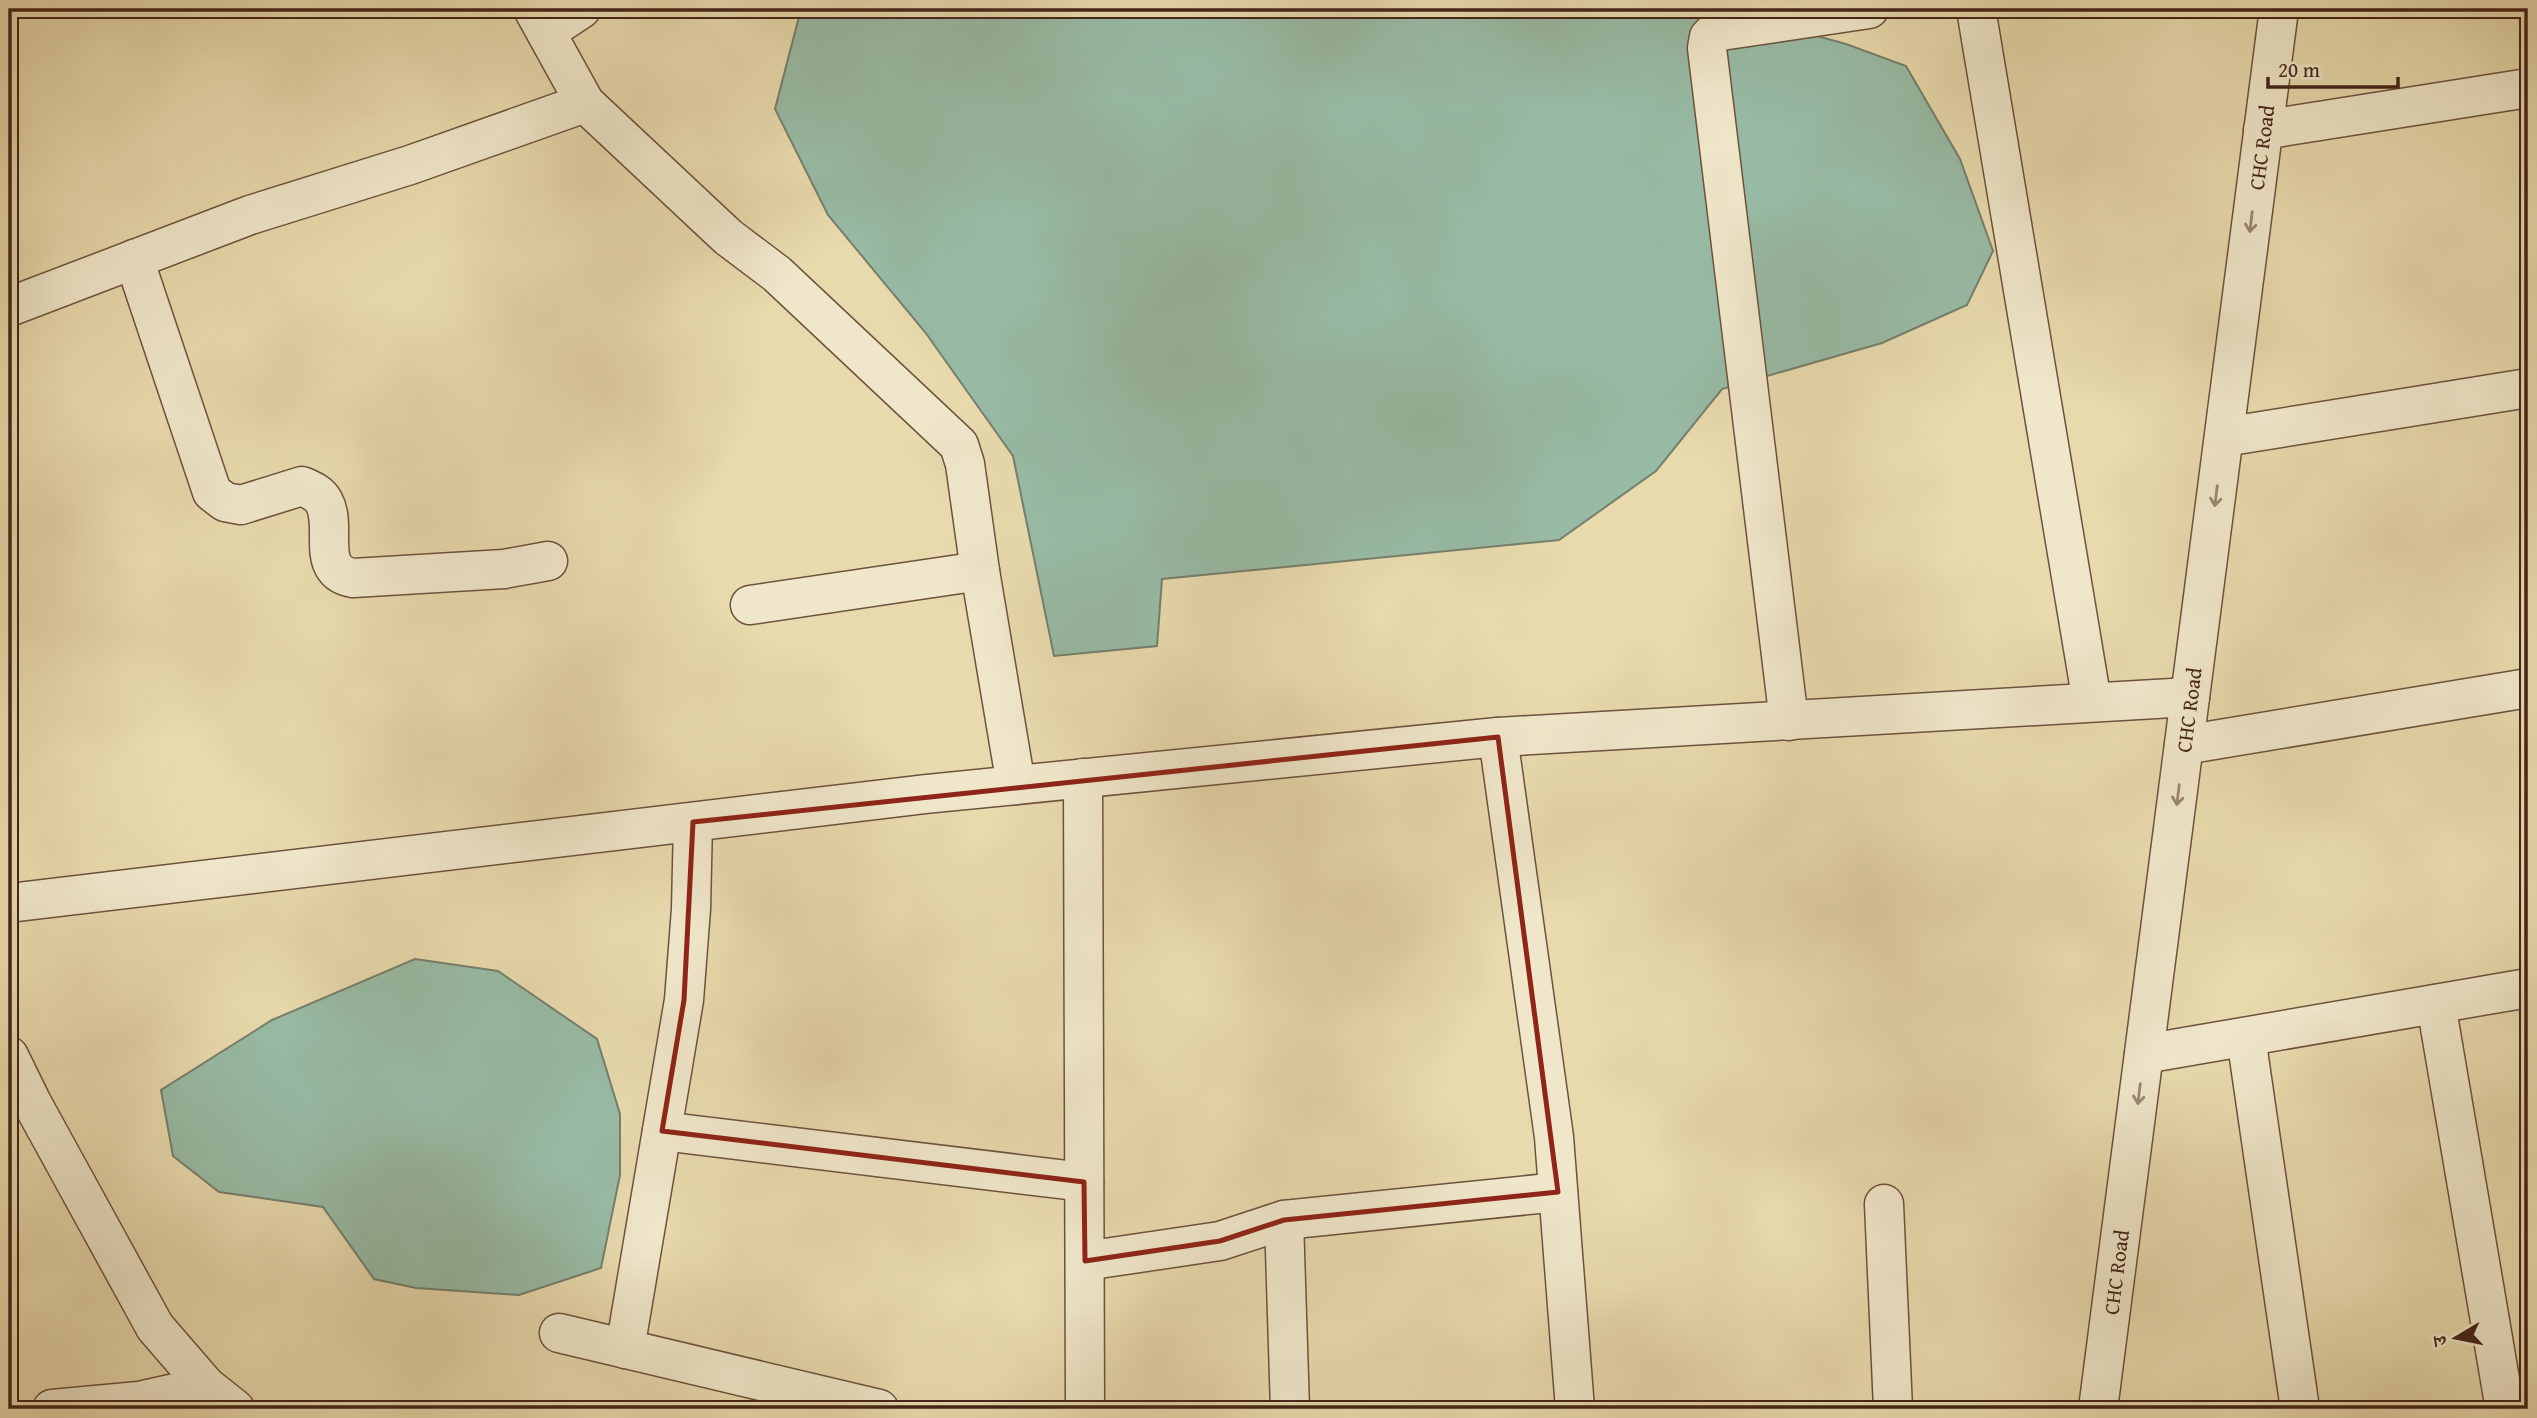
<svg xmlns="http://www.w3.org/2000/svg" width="2537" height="1418" font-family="'Gentium Book Plus','Noto Serif Devanagari',serif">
<rect width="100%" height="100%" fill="#e8daad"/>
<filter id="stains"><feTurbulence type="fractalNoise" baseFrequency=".00286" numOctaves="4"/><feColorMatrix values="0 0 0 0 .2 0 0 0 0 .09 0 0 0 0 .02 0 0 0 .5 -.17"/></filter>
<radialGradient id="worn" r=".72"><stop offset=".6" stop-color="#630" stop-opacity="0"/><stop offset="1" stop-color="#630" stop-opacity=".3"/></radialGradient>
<g fill="#98bba5" stroke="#767f6d" stroke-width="2">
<polygon points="801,9 1719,9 1846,44 1906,66 1960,159 1993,251 1967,305 1882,343 1722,389 1656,471 1559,540 1162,579 1157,646 1054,656 1013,456 925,332 828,215 775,109"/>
<polygon points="415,959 498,971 597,1039 620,1114 620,1175 601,1268 519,1295 416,1288 374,1279 323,1207 219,1192 173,1156 161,1090 272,1020"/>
</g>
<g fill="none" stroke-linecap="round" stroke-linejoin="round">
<defs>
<g id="street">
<polyline points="533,9 585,103 728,237 777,274 959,445 965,464 980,571 1016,785"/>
<polyline points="1976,9 2092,702"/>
<polyline points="546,32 581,9"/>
<polyline points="2263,130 2528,88"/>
<path d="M134 259 212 492 225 502 241 505 302 486C311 490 319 493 324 502 338 527 314 571 353 578L504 569 548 561"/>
<polyline points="9,307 250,215 410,165 585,103"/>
<polyline points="2224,437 2528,388"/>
<polyline points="750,605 980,571"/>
<polyline points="1789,721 1707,48 1709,37 1714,32 1869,9"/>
<polyline points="1498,737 1554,1137 1575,1409"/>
<polyline points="2184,745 2528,688"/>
<polyline points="1083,778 1085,1409"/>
<polyline points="9,903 926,794 1498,737 2190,697"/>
<polyline points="2436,1004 2505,1409"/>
<polyline points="2246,1037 2300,1409"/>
<polyline points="2144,1054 2528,988"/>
<polyline points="9,1056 32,1103 155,1327 206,1386 235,1409"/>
<polyline points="662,1131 1084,1182"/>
<polyline points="1884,1204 1893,1409"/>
<polyline points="1284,1220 1290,1409"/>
<polyline points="1085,1261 1220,1241 1284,1220 1558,1192"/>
<polyline points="559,1333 879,1409"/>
<polyline points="625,1349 684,1000 691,909 693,822"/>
<polyline points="52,1409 139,1401 206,1386"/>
<path id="s1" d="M2098 1409 2279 9"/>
</g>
</defs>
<use href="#street" stroke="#6d523e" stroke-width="41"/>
<use href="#street" stroke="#f0e7ca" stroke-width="38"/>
</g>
<defs><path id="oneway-shaft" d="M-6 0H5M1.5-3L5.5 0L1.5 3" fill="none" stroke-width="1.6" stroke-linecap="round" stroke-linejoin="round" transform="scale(1.75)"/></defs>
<g stroke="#9a8672">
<use href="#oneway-shaft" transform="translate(2251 222) rotate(97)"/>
<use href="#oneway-shaft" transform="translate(2216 496) rotate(97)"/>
<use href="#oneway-shaft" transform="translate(2178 795) rotate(97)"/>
<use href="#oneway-shaft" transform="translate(2139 1094) rotate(97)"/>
</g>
<path fill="none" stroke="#8f2418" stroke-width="5" stroke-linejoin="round" d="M1498 737 1558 1192 1284 1220 1220 1241 1085 1261 1084 1182 662 1131 684 1000 693 822Z"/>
<g text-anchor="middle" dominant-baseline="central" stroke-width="6" stroke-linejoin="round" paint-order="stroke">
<g font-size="21" fill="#442519" stroke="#f0e7ca">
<text stroke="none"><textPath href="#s1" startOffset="1272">CHC Road</textPath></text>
<text stroke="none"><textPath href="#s1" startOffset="705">CHC Road</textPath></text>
<text stroke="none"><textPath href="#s1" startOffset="138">CHC Road</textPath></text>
</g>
</g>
<rect width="2537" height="1418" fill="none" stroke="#e8daad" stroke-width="35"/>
<rect x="10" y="10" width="2516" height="1397" fill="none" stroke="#442519" stroke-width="3.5"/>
<rect x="18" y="18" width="2502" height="1383" fill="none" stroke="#442519" stroke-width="2"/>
<g transform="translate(2456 1338) rotate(260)" stroke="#f0e7ca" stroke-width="5" paint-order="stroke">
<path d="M0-5L12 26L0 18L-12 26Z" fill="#442519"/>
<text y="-10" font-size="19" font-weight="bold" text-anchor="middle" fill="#442519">उ</text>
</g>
<path d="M2268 77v10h130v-10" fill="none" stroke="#442519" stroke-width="3.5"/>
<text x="2278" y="77" font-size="21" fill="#442519" stroke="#f0e7ca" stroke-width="5" paint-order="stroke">20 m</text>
<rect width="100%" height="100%" filter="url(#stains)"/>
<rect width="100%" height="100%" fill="url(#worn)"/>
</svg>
